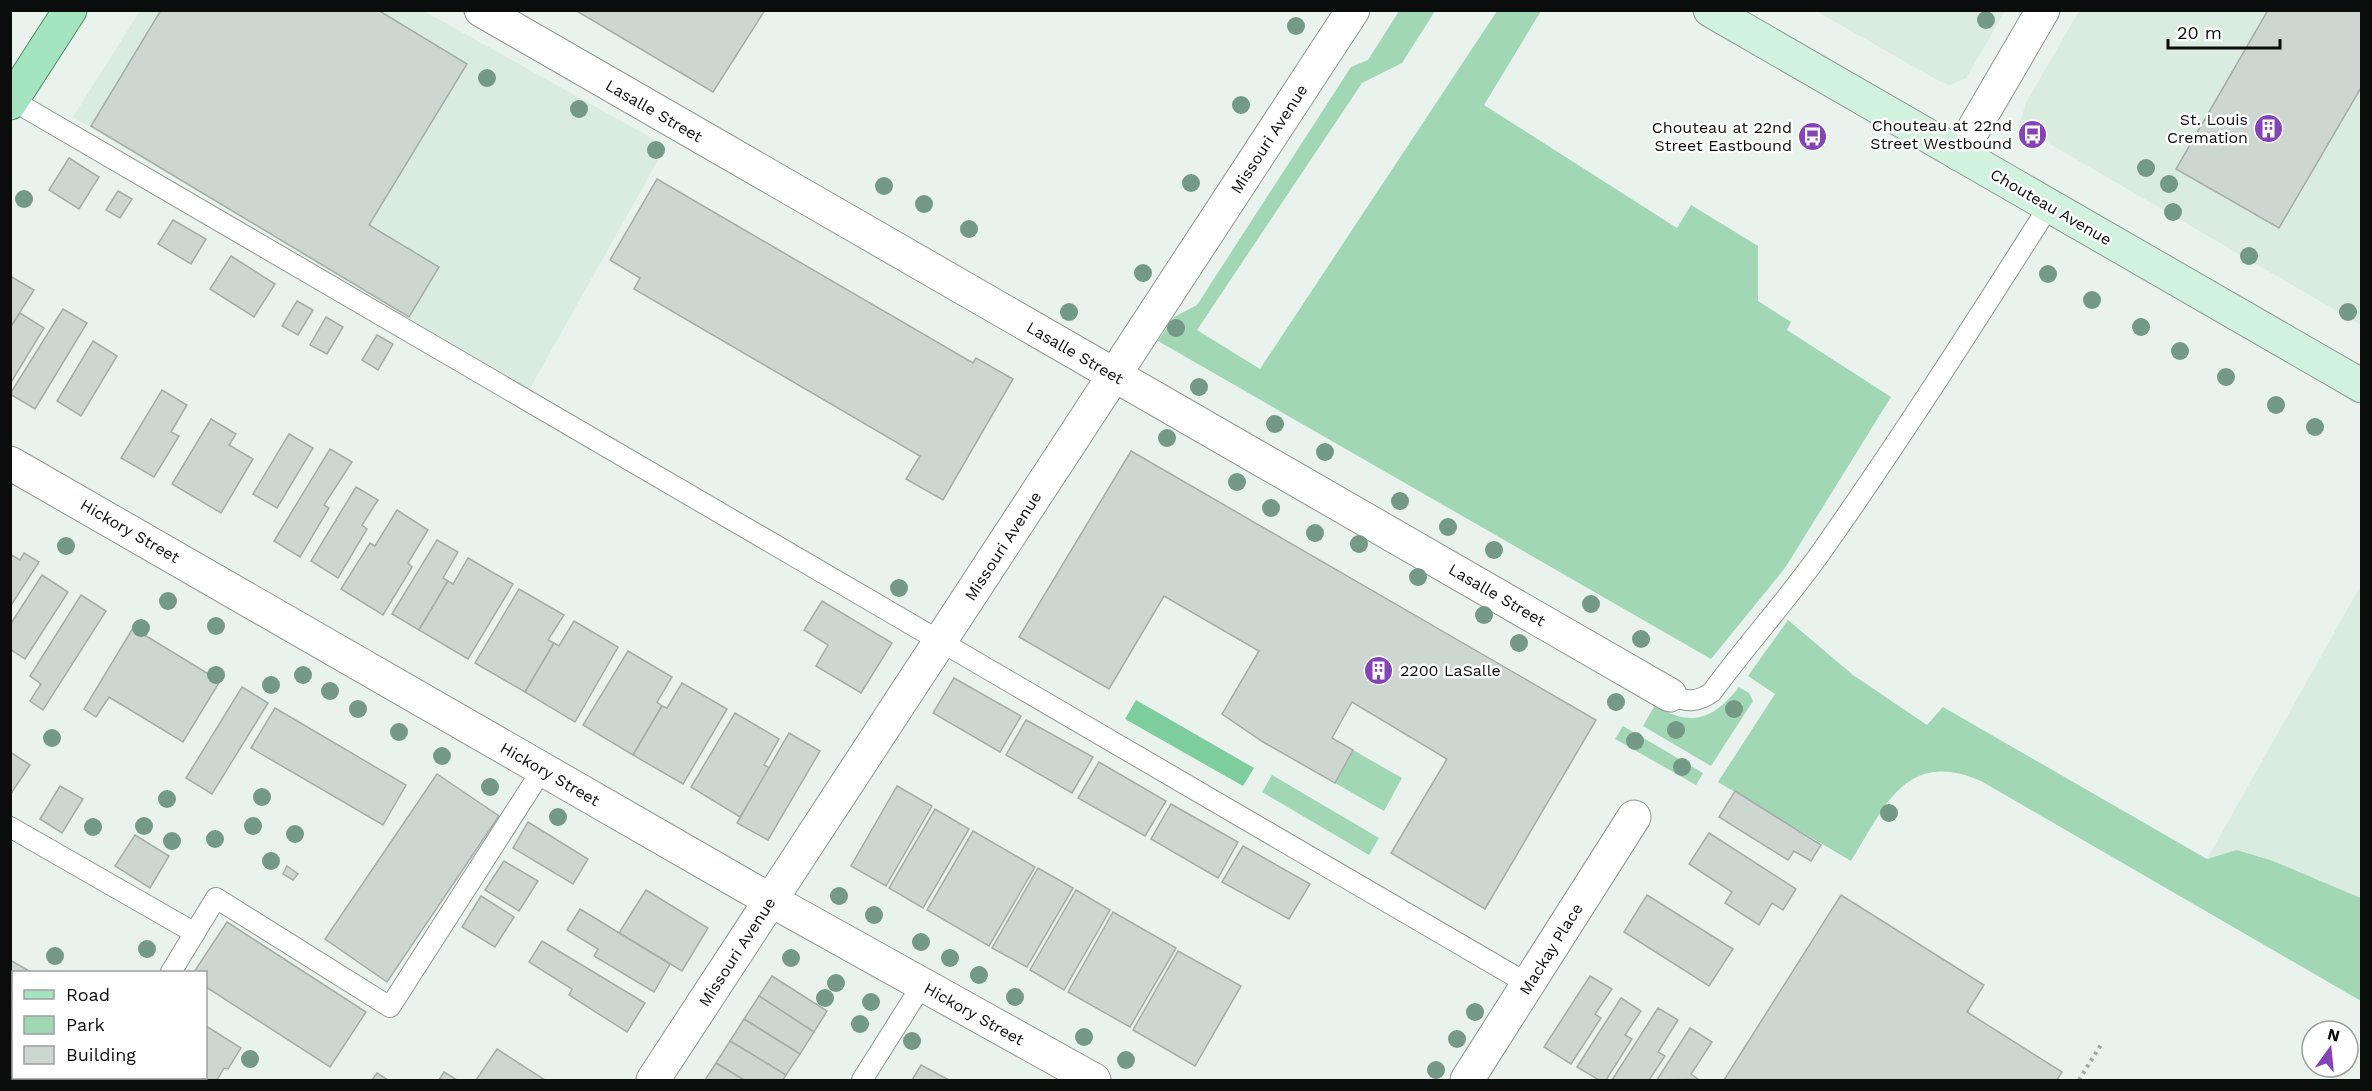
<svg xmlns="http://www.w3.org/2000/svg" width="2372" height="1091" font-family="'Work Sans',sans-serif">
<rect width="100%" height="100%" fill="#e9f2ec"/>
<g fill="#daebe0">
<polygon points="422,10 666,146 529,390 73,117 140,11"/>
<polygon points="1816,11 2005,11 1966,78 1950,85 1941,82"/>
<polygon points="2079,11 2361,11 2361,325 2019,126 2026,103"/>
<polygon points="2361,585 2361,898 2273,861 2238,850 2207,859"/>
</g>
<g fill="#a1d7b5">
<polygon points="1399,11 1435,11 1402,63 1362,83 1197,330 1260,369 1497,11 1541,11 1484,105 1677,228 1691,205 1758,246 1758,301 1791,322 1787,330 1891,397 1785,568 1711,659 1158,341 1174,317 1197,305 1351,67 1368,60"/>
<path d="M1788 620 1853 675 1927 725 1943 707 2207 859 2237 850 2273 861 2361 898V1001L1981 781C1905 748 1885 807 1851 861L1718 782 1775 694 1748 676Z"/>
<path d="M1739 687 1749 693 1753 701 1711 766 1643 726 1655 705C1691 729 1715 718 1739 687Z"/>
<polygon points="1623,726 1703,773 1696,785 1615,739"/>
<polygon points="1353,750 1402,778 1384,811 1335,783"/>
<polygon points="1272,775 1379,838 1369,855 1262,792"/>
</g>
<polygon fill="#7ecd9d" points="1136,700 1254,768 1243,786 1125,719"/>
<g fill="#cdd6d0" stroke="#a5ada8" stroke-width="1.5">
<polygon points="161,10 378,10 467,64 369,225 439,267 409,317 91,126"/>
<polygon points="575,10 765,10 713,92"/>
<polygon points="2268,10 2362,10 2362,86 2279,228 2176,169"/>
<polygon points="69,158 99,177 79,209 49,190"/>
<polygon points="657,179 973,363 976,358 1013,379 943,500 906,479 920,456 634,289 640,278 610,260"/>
<polygon points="118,191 132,199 120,218 106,210"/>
<polygon points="173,220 206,239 191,264 158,244"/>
<polygon points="231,256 275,284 254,317 210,289"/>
<polygon points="10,276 34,290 10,328"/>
<polygon points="297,301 313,310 298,335 282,326"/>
<polygon points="63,309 87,323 35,409 10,394"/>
<polygon points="20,313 44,328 10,384 10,328"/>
<polygon points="326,317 343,327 327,354 310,345"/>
<polygon points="377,335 393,344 378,370 362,360"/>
<polygon points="93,341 117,356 81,416 57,401"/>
<polygon points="162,390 187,405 171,432 179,436 154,477 121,458"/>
<polygon points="211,419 236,434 229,445 253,459 221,513 172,484"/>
<polygon points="289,434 313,448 277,508 253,494"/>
<polygon points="330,449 352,462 324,505 329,508 300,557 274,541"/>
<polygon points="1131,451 1596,720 1485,909 1391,853 1447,759 1352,702 1332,738 1353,750 1335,783 1263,742 1222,714 1259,651 1164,596 1109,689 1019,637"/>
<polygon points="356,487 378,500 362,525 367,529 338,578 311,561"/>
<polygon points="397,510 428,530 408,563 412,567 383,615 341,589 370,543 375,546"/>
<polygon points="437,540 458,552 443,578 448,581 419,630 392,614"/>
<polygon points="24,553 39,562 10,607 10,554 20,560"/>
<polygon points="468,558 513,584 468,659 419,630 448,581 453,584"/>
<polygon points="42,575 68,592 25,659 10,649 10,625"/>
<polygon points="519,589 564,615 548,640 554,643 525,692 475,663"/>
<polygon points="81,595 106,611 43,710 30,701 41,684 30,676"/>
<polygon points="822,601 892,643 861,693 816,666 828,645 804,630"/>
<polygon points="574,621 618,647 575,722 525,692 554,643 559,646"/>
<polygon points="133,628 220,681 183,742 109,697 96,717 84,709"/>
<polygon points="628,651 672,677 657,702 662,706 633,755 583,725"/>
<polygon points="954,678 1021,716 1000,752 933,713"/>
<polygon points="682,683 727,709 683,784 633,755 662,706 667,708"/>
<polygon points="242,687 268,703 212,794 186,778"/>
<polygon points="275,708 406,785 383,825 251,748"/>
<polygon points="735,713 779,739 764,765 770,768 740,817 691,787"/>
<polygon points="1026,720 1093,757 1072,793 1006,755"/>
<polygon points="789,733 820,751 768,840 737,823"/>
<polygon points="10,752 30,765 10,795"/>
<polygon points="1099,762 1166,801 1145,836 1078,798"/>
<polygon points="437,774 499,816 387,982 325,939"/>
<polygon points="60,786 83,799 62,833 40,819"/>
<polygon points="897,786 932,806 886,886 851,866"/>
<polygon points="1735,791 1821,845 1811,861 1794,851 1788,860 1719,817"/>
<polygon points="1171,804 1238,842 1218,878 1151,839"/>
<polygon points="935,809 969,829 923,908 889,888"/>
<polygon points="528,822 588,859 573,884 513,848"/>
<polygon points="973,831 1035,867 989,946 927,910"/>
<polygon points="1709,833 1796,889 1783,910 1772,903 1759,925 1725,903 1732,892 1689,864"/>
<polygon points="135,835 169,856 150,888 115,866"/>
<polygon points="1243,846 1310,884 1289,919 1222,882"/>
<polygon points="504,861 538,881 519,911 485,890"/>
<polygon points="287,866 298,874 293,880 283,874"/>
<polygon points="1038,868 1073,888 1027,967 992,948"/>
<polygon points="646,890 708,928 682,971 619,933"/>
<polygon points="1076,890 1110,910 1064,990 1030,970"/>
<polygon points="1647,895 1733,949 1709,986 1624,932"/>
<polygon points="1841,895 1984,985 1967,1012 2062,1072 2057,1080 1724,1080"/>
<polygon points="481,896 514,917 495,947 462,927"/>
<polygon points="580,909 670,964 654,992 594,956 598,949 567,930"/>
<polygon points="1113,912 1176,948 1130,1027 1068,992"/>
<polygon points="227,922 366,1012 330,1067 206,987 206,972 194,972"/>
<polygon points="542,941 645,1003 627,1032 569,995 572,989 529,962"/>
<polygon points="1178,951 1241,986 1195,1066 1133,1030"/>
<polygon points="10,960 31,972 14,972 14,1020 10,1025"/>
<polygon points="772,976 827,1011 814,1032 759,996"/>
<polygon points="1590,976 1612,989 1595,1014 1601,1018 1571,1064 1544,1047"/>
<polygon points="759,996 814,1032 800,1054 744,1019"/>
<polygon points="1621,998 1641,1011 1625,1035 1632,1039 1606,1080 1599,1080 1577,1067"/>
<polygon points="1658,1008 1678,1020 1658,1052 1665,1056 1649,1080 1612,1080"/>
<polygon points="744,1019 800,1054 786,1075 730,1041"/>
<polygon points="206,1026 241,1048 228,1069 224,1068 217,1080 136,1080 138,1078 206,1078"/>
<polygon points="1690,1028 1712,1042 1691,1074 1698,1079 1657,1080"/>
<polygon points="14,1029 14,1078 49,1078 47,1080 10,1080 10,1044 13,1039 10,1033"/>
<polygon points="730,1041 786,1075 783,1080 744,1080 716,1063"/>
<polygon points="497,1049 545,1080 476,1080"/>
<polygon points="716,1063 744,1080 705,1080"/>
<polygon points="921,1065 949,1080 912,1080"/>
<polygon points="444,1072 457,1080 439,1080"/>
<polygon points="377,1073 388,1080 372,1080"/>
<polygon points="49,1078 81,1078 79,1080 47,1080"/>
</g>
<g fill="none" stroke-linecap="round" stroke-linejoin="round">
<defs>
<g id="service">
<polyline points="12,100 1528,984"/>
<path d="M1670 695C1687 702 1697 703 1712 692 1748 643 1789 598 1824 548 1902 437 1976 321 2049 206"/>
<polyline points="10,827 195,933"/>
<polyline points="171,972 216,898 390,1007 542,770"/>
<polyline points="105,1080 107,1078"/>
<polyline points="862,1080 922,985"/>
</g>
<g id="minor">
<polyline points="481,10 1670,695"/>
<polyline points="1959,154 2043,10"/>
<polyline points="10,463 749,888 1094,1080"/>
<polyline points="653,1080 1353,10"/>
<polyline points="1467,1080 1634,817"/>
</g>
<polyline id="secondary" points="1710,10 2362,386"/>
<polyline id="primary" points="10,103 70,10"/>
</defs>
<use href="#service" stroke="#8f9792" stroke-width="22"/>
<use href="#minor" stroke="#8f9792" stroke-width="35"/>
<use href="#secondary" stroke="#8f9792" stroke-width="35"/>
<use href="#primary" stroke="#478d65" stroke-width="35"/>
<polyline stroke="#a0a7a2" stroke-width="4" stroke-dasharray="3 4.5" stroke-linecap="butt" points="2079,1080 2102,1043"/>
<use href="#service" stroke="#fff" stroke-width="20"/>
<use href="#minor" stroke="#fff" stroke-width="33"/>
<use href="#secondary" stroke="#d2f2e0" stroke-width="33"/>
<use href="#primary" stroke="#a4e4c0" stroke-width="33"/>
</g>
<g fill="#749986">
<circle cx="1986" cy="20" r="9"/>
<circle cx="1296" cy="26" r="9"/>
<circle cx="487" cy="78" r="9"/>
<circle cx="1241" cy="105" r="9"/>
<circle cx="579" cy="109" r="9"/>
<circle cx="656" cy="150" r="9"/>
<circle cx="2146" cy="168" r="9"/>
<circle cx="1191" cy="183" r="9"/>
<circle cx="2169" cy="184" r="9"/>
<circle cx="884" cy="186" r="9"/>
<circle cx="24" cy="199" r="9"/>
<circle cx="924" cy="204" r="9"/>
<circle cx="2173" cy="212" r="9"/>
<circle cx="969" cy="229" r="9"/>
<circle cx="2249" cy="256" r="9"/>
<circle cx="1143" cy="273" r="9"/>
<circle cx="2048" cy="274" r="9"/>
<circle cx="2092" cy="300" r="9"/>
<circle cx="1069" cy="312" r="9"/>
<circle cx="2348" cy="312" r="9"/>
<circle cx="2141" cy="327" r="9"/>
<circle cx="1176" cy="328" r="9"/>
<circle cx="2180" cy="351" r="9"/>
<circle cx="2226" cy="377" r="9"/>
<circle cx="1199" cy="387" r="9"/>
<circle cx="2276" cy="405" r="9"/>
<circle cx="1275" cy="424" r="9"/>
<circle cx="2315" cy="427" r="9"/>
<circle cx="1167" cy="438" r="9"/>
<circle cx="1325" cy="452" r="9"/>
<circle cx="1237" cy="482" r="9"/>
<circle cx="1400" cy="501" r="9"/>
<circle cx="1271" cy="508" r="9"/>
<circle cx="1448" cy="527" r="9"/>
<circle cx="1315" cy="533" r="9"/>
<circle cx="1359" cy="544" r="9"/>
<circle cx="66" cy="546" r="9"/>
<circle cx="1494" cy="550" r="9"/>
<circle cx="1418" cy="577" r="9"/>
<circle cx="899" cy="588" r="9"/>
<circle cx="168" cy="601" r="9"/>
<circle cx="1591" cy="604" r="9"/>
<circle cx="1484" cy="615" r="9"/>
<circle cx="216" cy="626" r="9"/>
<circle cx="141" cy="628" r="9"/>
<circle cx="1641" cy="639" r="9"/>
<circle cx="1519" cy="643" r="9"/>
<circle cx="216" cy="675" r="9"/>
<circle cx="303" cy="675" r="9"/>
<circle cx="271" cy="685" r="9"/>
<circle cx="330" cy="691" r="9"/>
<circle cx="1616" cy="702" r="9"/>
<circle cx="358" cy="709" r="9"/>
<circle cx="1734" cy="709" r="9"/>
<circle cx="1676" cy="730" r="9"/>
<circle cx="399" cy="732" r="9"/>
<circle cx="52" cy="738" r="9"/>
<circle cx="1635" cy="741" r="9"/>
<circle cx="442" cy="756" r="9"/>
<circle cx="1682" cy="767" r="9"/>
<circle cx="490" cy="787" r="9"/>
<circle cx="262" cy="797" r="9"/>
<circle cx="167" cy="799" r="9"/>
<circle cx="1889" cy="813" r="9"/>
<circle cx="558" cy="817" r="9"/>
<circle cx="144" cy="826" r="9"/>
<circle cx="253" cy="826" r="9"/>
<circle cx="93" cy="827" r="9"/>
<circle cx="295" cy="834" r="9"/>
<circle cx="215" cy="839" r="9"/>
<circle cx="172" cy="841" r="9"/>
<circle cx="271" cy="861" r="9"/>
<circle cx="839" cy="896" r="9"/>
<circle cx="874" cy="915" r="9"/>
<circle cx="921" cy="942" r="9"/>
<circle cx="147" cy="949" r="9"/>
<circle cx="55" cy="956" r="9"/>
<circle cx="791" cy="958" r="9"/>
<circle cx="950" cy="958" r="9"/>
<circle cx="979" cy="975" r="9"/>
<circle cx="836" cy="983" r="9"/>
<circle cx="1015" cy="997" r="9"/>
<circle cx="825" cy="998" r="9"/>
<circle cx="871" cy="1002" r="9"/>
<circle cx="1475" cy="1012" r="9"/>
<circle cx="860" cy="1024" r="9"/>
<circle cx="1084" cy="1037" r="9"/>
<circle cx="1457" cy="1039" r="9"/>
<circle cx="912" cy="1041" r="9"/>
<circle cx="250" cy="1059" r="9"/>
<circle cx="1126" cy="1060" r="9"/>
<circle cx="1436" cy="1070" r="9"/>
</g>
<defs>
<symbol id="building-disc" viewBox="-11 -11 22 22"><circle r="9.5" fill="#8444b8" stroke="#fff"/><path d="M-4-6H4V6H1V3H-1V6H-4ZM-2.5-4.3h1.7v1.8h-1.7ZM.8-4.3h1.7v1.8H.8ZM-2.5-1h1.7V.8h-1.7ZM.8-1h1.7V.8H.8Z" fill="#fff"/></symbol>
<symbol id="bus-disc" viewBox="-11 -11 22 22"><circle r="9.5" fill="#8444b8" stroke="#fff"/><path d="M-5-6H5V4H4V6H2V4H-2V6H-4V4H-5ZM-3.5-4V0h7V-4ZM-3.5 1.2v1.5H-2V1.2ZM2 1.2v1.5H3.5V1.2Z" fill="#fff"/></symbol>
</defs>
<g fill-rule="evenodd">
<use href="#building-disc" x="2252" y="112" width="33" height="33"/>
<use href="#bus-disc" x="2016" y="118" width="33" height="33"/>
<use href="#bus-disc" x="1796" y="120" width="33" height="33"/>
<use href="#building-disc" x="1362" y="654" width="33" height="33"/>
</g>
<g text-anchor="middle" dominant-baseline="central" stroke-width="5" stroke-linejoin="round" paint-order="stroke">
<g font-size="16" fill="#0a0d0b" stroke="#fff">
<text transform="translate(654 111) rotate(30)">Lasalle Street</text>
<text transform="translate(1269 139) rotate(-57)">Missouri Avenue</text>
<text transform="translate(2051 207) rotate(30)">Chouteau Avenue</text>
<text transform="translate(1075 353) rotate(30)">Lasalle Street</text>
<text transform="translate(130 531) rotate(30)">Hickory Street</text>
<text transform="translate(1003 546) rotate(-57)">Missouri Avenue</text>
<text transform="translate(1497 595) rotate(30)">Lasalle Street</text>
<text transform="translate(550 774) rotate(30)">Hickory Street</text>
<text transform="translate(1551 949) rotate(-58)">Mackay Place</text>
<text transform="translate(737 952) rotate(-57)">Missouri Avenue</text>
<text transform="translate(974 1014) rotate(29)">Hickory Street</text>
</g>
<g font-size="16" fill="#0a0d0b" stroke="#fff" text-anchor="end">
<text x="2248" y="119">St. Louis<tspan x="2248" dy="18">Cremation</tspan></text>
<text x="2012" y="125">Chouteau at 22nd<tspan x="2012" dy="18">Street Westbound</tspan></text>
<text x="1792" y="127">Chouteau at 22nd<tspan x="1792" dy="18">Street Eastbound</tspan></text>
<text x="1400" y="670" text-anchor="start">2200 LaSalle</text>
</g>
</g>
<rect width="2372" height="1091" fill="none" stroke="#0a0d0b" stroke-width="24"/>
<rect x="12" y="971" width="195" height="108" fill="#ffffff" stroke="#9d9e9d" stroke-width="1.5"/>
<rect x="24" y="990" width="30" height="9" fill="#a4e4c0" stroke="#9d9e9d" stroke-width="1.5"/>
<text x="66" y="1001" font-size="18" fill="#0a0d0b">Road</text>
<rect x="24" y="1016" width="30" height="18" fill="#a1d7b5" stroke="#9d9e9d" stroke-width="1.5"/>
<text x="66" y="1031" font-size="18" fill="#0a0d0b">Park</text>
<rect x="24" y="1046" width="30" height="18" fill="#cdd6d0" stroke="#9d9e9d" stroke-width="1.5"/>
<text x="66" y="1061" font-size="18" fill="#0a0d0b">Building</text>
<g transform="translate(2330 1049) rotate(15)"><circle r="28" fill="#ffffff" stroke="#9d9e9d" stroke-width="1.5"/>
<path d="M0-4.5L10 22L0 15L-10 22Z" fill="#8444b8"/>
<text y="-9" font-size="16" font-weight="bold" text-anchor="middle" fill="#0a0d0b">N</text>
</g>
<path d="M2168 39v9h112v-9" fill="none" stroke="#0a0d0b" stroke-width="3"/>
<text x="2177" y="39" font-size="18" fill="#0a0d0b" stroke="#ffffff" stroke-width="4.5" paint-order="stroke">20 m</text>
</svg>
